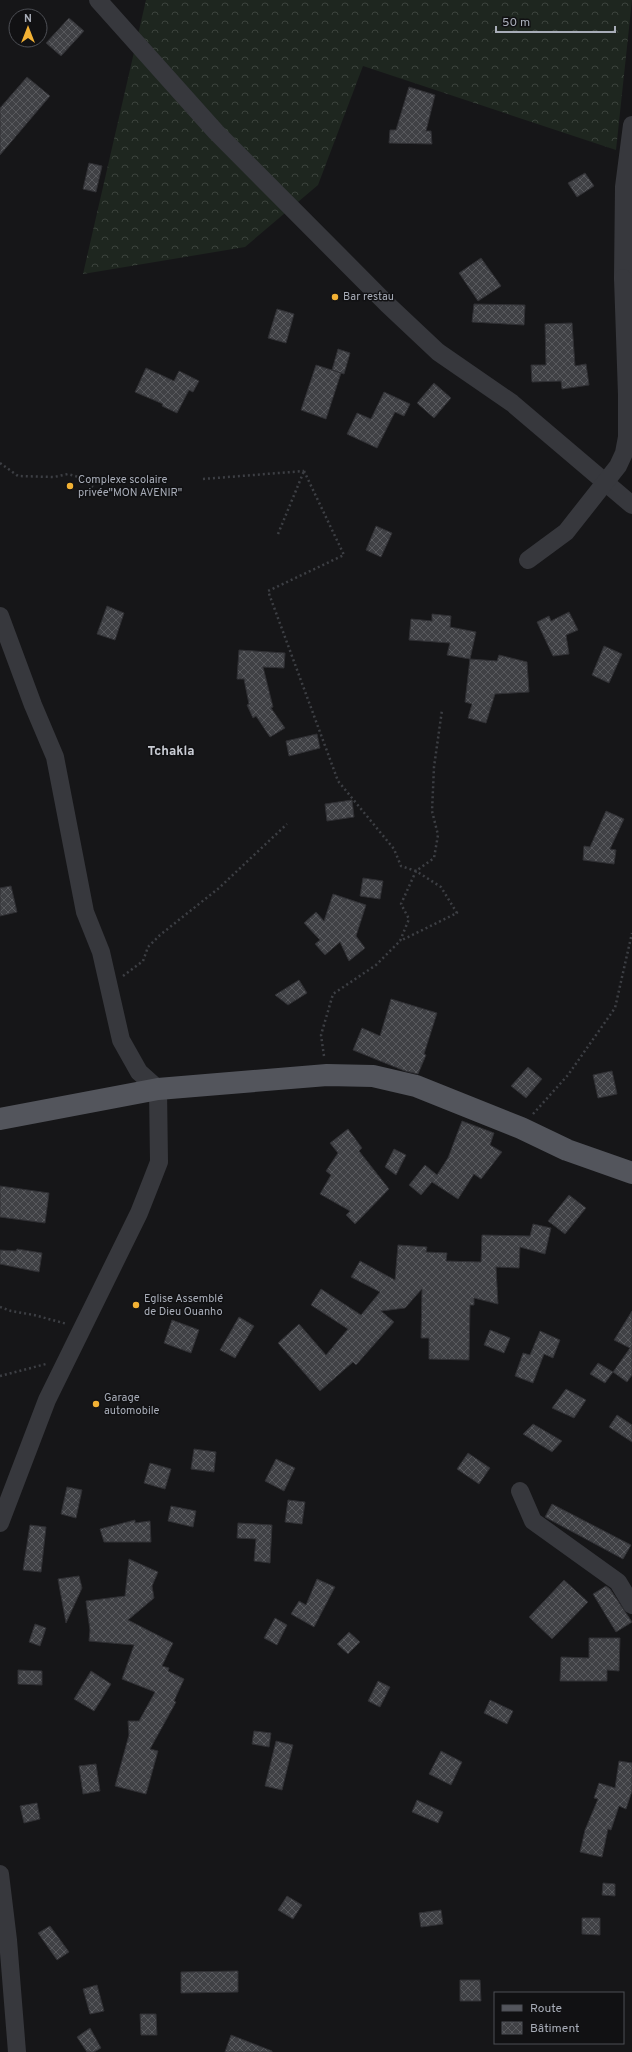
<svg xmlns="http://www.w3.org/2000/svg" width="632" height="2052" font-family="Overpass,sans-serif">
<defs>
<pattern id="forest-crowns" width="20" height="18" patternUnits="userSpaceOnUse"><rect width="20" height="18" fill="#1e261f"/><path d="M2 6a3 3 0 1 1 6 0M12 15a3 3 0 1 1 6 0" fill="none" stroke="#3c433d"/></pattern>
<pattern id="building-cross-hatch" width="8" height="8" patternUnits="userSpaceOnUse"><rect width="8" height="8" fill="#404145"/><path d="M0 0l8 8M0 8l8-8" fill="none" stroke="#595a5e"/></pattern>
</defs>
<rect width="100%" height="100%" fill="#161618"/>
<polygon fill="url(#forest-crowns)" points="146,0 632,0 616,150 363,66 318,185 245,247 83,274"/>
<g fill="url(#building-cross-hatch)" stroke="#303034">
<polygon points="69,18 84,31 61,56 46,43"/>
<polygon points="27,77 50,96 0,155 0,108"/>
<polygon points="409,87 435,95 426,131 431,131 432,144 389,143 390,130 396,130"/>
<polygon points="89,163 102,166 96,192 83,189"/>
<polygon points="585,173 594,186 577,197 568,183"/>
<polygon points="481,258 501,286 478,301 459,273"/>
<polygon points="474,304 525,305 524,325 472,322"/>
<polygon points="277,309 294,314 286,343 268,338"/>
<polygon points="572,323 575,366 586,364 589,385 562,389 561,381 532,382 531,365 546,365 545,324"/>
<polygon points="338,349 350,353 344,374 332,370"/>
<polygon points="316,365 341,373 326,419 301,410"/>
<polygon points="146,368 174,381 179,371 199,381 193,392 189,390 177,413 162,406 163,404 135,392"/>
<polygon points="434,383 451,398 434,418 417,403"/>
<polygon points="384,392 410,404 404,416 395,412 377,448 347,434 357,413 371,419"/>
<polygon points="376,526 392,533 381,557 366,550"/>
<polygon points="107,606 124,613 115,640 97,634"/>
<polygon points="569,612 578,630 566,635 569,654 553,656 537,622 549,616 551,621"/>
<polygon points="432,614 451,616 450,627 476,632 470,659 447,655 450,643 409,640 411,619 432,621"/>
<polygon points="604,646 622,654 609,683 592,675"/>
<polygon points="239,650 285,653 284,668 263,667 273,707 271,708 285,728 270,737 256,716 253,718 247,705 249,704 244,679 237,679"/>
<polygon points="499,655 527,662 529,692 495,694 486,723 468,718 472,704 465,702 470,659 497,661"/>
<polygon points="317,734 320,748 289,756 286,741"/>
<polygon points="352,800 354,817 327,821 325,804"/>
<polygon points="606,811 624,819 610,849 616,850 614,864 583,860 584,846 590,847"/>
<polygon points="363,878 383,881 380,899 360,896"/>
<polygon points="11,886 17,912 0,916 0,888"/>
<polygon points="333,894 366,905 356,936 365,948 349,961 340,942 325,955 315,944 320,940 304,923 316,912 324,921"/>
<polygon points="299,980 307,993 288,1005 275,995"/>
<polygon points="391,999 437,1013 424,1054 426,1055 418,1074 405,1071 353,1050 362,1028 380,1036"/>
<polygon points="528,1067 542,1079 526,1098 511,1086"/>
<polygon points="612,1071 617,1094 598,1098 593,1075"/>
<polygon points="462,1121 494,1133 490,1145 502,1152 481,1179 474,1174 458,1199 432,1182 421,1195 409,1185 425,1165 437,1175 448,1158"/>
<polygon points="348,1129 362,1148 359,1151 389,1189 355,1224 346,1215 350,1211 320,1194 331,1175 326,1171 338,1153 330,1143"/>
<polygon points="394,1149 406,1155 396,1175 385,1167"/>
<polygon points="0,1186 49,1193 45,1223 0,1217"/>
<polygon points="569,1195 586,1208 565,1234 548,1221"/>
<polygon points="533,1224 551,1228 545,1254 520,1247 519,1268 496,1267 498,1304 474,1298 474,1305 470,1305 469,1360 429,1359 429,1338 421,1338 422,1289 405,1308 381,1311 394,1322 356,1365 353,1362 320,1391 278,1343 299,1324 326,1355 348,1329 311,1305 321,1289 361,1315 380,1292 351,1277 360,1261 395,1280 398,1245 427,1247 426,1252 447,1253 446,1261 481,1262 482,1235 530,1236"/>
<polygon points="17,1249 42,1253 39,1272 0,1264 0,1250 16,1251"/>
<polygon points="632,1311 632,1375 627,1382 613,1372 630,1348 614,1340"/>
<polygon points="239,1317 254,1326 235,1358 220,1350"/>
<polygon points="172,1320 199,1330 191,1353 164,1343"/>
<polygon points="490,1330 510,1338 504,1353 484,1345"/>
<polygon points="540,1331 560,1340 553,1358 544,1354 533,1383 515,1376 523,1353 530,1355"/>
<polygon points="598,1363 613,1372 605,1383 590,1374"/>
<polygon points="566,1389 586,1400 574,1418 552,1408"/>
<polygon points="617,1415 632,1425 632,1442 609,1427"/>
<polygon points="533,1424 562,1441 552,1452 523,1434"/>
<polygon points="194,1449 216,1452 214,1472 191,1469"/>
<polygon points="468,1453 490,1468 479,1484 457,1469"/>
<polygon points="276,1459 295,1468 284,1491 265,1481"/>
<polygon points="150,1463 171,1469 165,1489 144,1483"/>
<polygon points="67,1487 82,1490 76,1518 61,1514"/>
<polygon points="288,1500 305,1502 302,1524 285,1522"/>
<polygon points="552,1504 631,1545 623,1559 545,1517"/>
<polygon points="171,1506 196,1511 193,1527 168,1521"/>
<polygon points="135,1520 135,1523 150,1521 151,1542 104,1542 100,1529"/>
<polygon points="238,1523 272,1525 270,1563 254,1561 256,1539 237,1538"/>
<polygon points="30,1525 46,1527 41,1572 23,1570"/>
<polygon points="129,1559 158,1572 152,1586 154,1598 128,1620 173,1643 162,1666 169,1668 168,1671 184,1679 174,1701 176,1702 150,1749 158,1751 146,1794 115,1786 129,1735 128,1721 139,1721 155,1692 122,1679 134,1645 89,1641 90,1630 86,1601 125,1596"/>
<polygon points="79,1576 82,1588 66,1623 58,1579"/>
<polygon points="317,1579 335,1587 314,1627 291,1614 299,1601 306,1605"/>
<polygon points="564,1580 588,1602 552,1639 529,1617"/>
<polygon points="606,1586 610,1589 632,1622 616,1632 593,1594"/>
<polygon points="275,1618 287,1625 277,1645 264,1638"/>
<polygon points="35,1624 46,1628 40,1646 29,1642"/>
<polygon points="349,1632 360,1642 348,1654 337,1644"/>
<polygon points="589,1638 620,1638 619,1671 607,1670 607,1681 560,1681 561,1657 589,1658"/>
<polygon points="18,1670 42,1671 42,1685 18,1684"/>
<polygon points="91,1671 111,1684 94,1711 74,1699"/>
<polygon points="378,1681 390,1687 380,1707 368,1701"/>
<polygon points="490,1700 513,1711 507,1724 484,1713"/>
<polygon points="254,1731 271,1733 269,1747 252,1744"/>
<polygon points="276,1741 293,1745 282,1790 265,1786"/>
<polygon points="441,1751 462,1762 451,1785 429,1774"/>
<polygon points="619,1761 632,1763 632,1791 626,1809 619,1806 611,1830 608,1829 602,1857 580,1852 585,1830 598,1799 594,1798 599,1783 615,1788"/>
<polygon points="96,1764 100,1791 83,1794 79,1766"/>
<polygon points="417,1800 443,1812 438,1823 412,1812"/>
<polygon points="37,1803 40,1819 24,1823 20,1806"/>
<polygon points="603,1883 615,1884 615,1896 602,1895"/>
<polygon points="287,1896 302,1905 293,1919 278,1910"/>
<polygon points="441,1910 443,1924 421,1927 419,1913"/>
<polygon points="582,1918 600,1918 600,1935 582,1934"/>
<polygon points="50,1926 69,1952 57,1960 38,1933"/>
<polygon points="238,1971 238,1992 181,1993 181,1972"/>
<polygon points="460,1980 480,1980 481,2001 460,2001"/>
<polygon points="97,1985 104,2011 90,2014 83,1989"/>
<polygon points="140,2014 156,2014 157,2035 141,2035"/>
<polygon points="90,2028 101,2048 94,2052 87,2052 77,2037"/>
<polygon points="231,2035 272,2051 272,2052 225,2052"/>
</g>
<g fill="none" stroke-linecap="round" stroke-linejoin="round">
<g stroke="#3d3f44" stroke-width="2.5" stroke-dasharray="2 3" stroke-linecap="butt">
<polyline points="0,463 18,476 54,477 68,474 82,478 93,487"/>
<polyline points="304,471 344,555 268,591 338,781 394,849 401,866 416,871 434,858 438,835 432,811 434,767 442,710"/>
<polyline points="203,479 304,471"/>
<polyline points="278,534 304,471"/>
<polyline points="123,976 143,961 148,947 160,935 219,888 287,824"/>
<polyline points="324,1056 321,1035 333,994 376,965 400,941 409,919 401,904 416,871 441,887 457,913 400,941"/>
<polyline points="533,1114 568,1075 615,1008 632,933"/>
<polyline points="0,1307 11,1311 34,1315 67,1324"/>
<polyline points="0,1376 46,1364"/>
</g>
<g stroke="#37383d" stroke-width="18">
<polyline points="98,0 216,132 387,304 438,352 512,403 632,505"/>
<polyline points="632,125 624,187 623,278 632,272"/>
<polyline points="528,560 566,532 618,466 624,453 627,437 627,395 623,278"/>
<polyline points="0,616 33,705 55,757 85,912 101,952 121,1040 139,1072 158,1089 159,1162 152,1180 139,1213 47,1400 0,1523"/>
<polyline points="520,1491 533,1521 618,1582 632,1605"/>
<polyline points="0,1874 8,1940 17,2052"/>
</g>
<polyline stroke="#53555c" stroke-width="22" points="0,1119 158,1089 327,1075 373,1076 416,1086 521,1128 567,1150 632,1173"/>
</g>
<g fill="#f2b134" stroke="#111113" stroke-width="1.5">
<circle cx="335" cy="297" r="4"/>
<circle cx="70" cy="486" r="4"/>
<circle cx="136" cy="1305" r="4"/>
<circle cx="96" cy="1404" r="4"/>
</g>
<g text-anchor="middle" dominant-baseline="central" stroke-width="3" stroke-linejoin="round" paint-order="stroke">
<g font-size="11" fill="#a8adb8" stroke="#111113" text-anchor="start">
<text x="343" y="297">Bar restau</text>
<text x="78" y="480">Complexe scolaire<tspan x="78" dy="13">privée"MON AVENIR"</tspan></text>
<text x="144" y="1299">Eglise Assemblé<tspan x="144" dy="13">de Dieu Ouanho</tspan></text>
<text x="104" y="1398">Garage<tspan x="104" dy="13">automobile</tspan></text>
</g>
<g font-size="13" font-weight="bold" fill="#c9ccd4" stroke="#111113">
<text x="171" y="752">Tchakla</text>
</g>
</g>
<rect x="494" y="1992" width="130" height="52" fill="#111113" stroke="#4d4f55"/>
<rect x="502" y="2005" width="20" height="6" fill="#53555c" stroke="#4d4f55"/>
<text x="530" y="2012" font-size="12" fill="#a8adb8">Route</text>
<rect x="502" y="2022" width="20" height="12" fill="url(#building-cross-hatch)" stroke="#4d4f55"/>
<text x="530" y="2032" font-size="12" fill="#a8adb8">Bâtiment</text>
<g transform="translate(28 28)"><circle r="19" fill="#111113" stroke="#4d4f55"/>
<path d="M0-3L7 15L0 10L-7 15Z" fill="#f2b134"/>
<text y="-6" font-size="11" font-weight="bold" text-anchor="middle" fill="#a8adb8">N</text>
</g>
<path d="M496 26v6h119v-6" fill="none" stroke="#a8adb8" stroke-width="2"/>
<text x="502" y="26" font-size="12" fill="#a8adb8" stroke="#111113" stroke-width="3" paint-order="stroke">50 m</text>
</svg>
